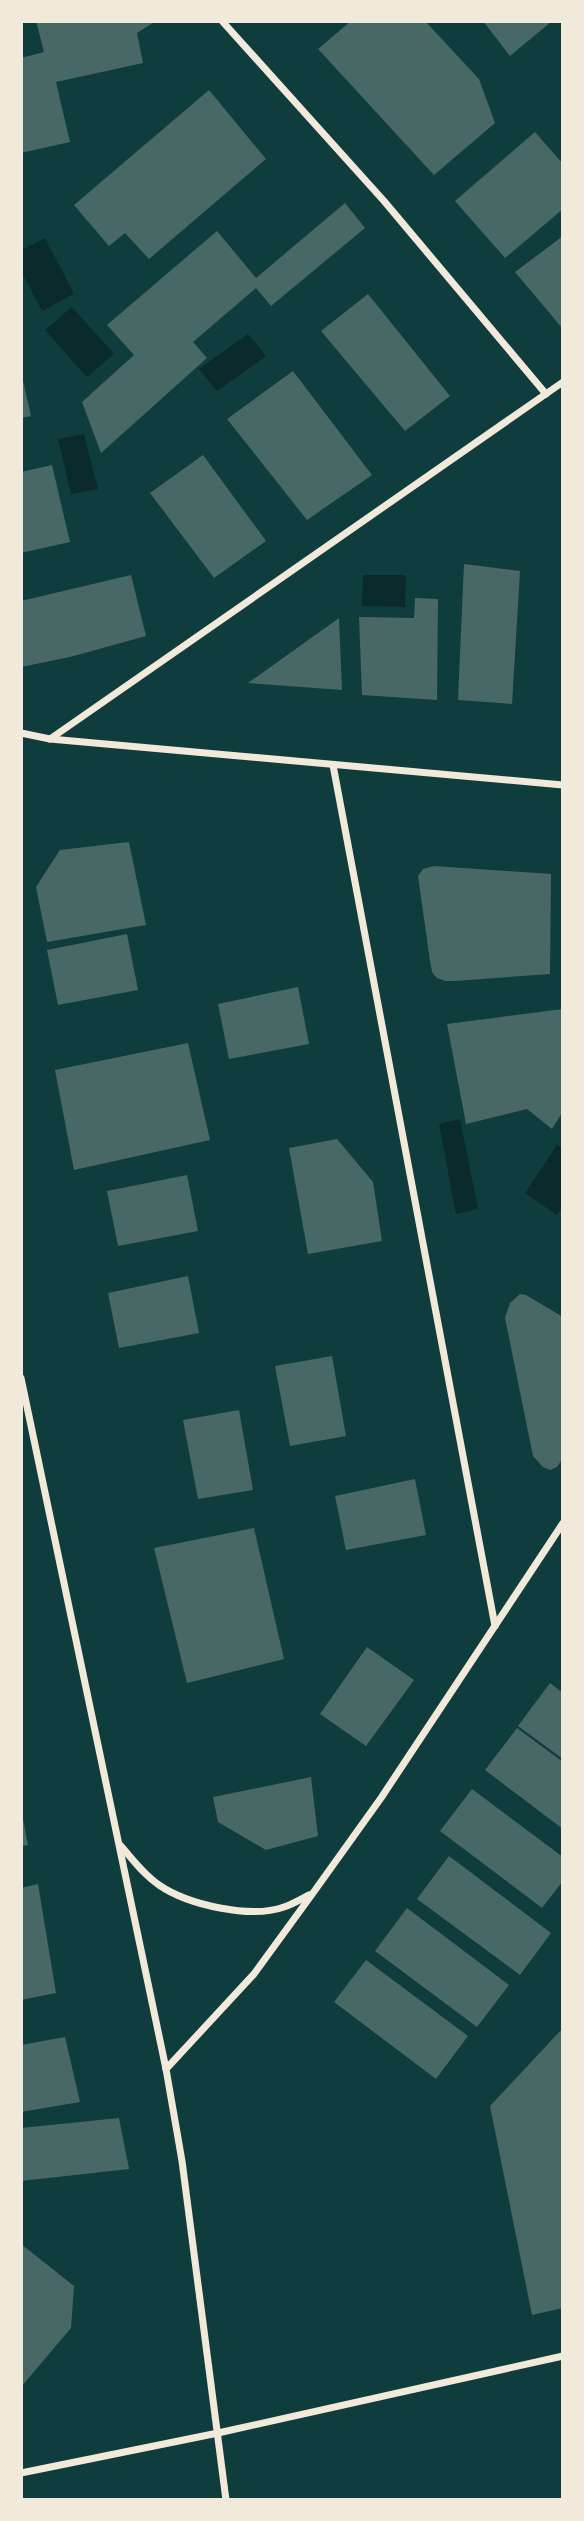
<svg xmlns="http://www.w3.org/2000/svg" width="584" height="2521" font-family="Lora,serif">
<rect width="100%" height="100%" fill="#0f3d3e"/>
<g fill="#0a2a2b">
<polygon points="45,238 74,294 42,311 21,271 21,250"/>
<polygon points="72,307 114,354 87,377 45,330"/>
<polygon points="248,334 266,356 217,391 199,369"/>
<polygon points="84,434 98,489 71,494 58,439"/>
<polygon points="363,575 406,575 405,607 362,606"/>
<polygon points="460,1119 478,1209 456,1214 439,1124"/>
<polygon points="557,1145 563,1149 563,1207 557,1215 525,1193"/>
</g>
<g fill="#486865">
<polygon points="36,21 156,21 137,33 143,63 56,82 70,142 21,153 21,58 44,52"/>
<polygon points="351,21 425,21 479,79 495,123 434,175 318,49"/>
<polygon points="483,21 552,21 510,56"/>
<polygon points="209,90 266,159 149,259 125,233 109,246 74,205"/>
<polygon points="535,132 563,164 563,209 505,258 455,201"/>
<polygon points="345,203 365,228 271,306 256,288 193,342 207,358 101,453 82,402 134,355 107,325 217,231 256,278"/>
<polygon points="563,236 563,329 515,272"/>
<polygon points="368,294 450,396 405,431 321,331"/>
<polygon points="293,371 372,475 307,520 227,419"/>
<polygon points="21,372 31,416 21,418"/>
<polygon points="203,455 266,541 214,578 150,493"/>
<polygon points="52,465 70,542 21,553 21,472"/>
<polygon points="464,564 520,571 512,704 458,700"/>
<polygon points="131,575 146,636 70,657 21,667 21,601"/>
<polygon points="415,598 438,599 437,700 362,695 359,617 414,618"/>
<polygon points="339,618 342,690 248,683"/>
<polygon points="129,842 146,925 47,942 36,887 60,850"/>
<polygon points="434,866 551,874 550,974 455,981 445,981 437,978 432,972 430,961 418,876 423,869"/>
<polygon points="127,934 138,990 58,1005 47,950"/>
<polygon points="298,987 309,1044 229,1059 218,1004"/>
<polygon points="563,1009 563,1111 552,1129 527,1109 466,1124 447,1024"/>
<polygon points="188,1043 210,1140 74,1170 55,1070"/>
<polygon points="337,1139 373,1182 382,1241 308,1254 289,1148"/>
<polygon points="187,1175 198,1231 118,1246 107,1191"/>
<polygon points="188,1276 199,1333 119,1348 108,1293"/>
<polygon points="520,1294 526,1295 563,1317 563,1458 557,1467 550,1470 543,1467 533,1456 505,1318 510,1303"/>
<polygon points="332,1356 346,1436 290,1446 275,1366"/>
<polygon points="239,1410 253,1490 198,1499 183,1420"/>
<polygon points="415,1479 426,1535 346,1550 335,1496"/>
<polygon points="254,1528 284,1659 187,1683 154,1548"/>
<polygon points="367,1647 414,1680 366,1746 320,1714"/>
<polygon points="550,1683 563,1693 563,1759 518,1726"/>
<polygon points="517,1728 563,1762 563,1829 485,1770"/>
<polygon points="311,1777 318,1836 266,1850 218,1822 213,1797"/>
<polygon points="472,1789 563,1857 563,1881 542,1908 440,1831"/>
<polygon points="21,1809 28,1845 21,1846"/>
<polygon points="449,1856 551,1933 520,1975 417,1899"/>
<polygon points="38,1884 56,1993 21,2000 21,1888"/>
<polygon points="407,1908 509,1985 477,2027 375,1951"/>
<polygon points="366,1960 468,2036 436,2079 334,2002"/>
<polygon points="563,2028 563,2308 532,2315 490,2106"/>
<polygon points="65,2037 80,2102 21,2112 21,2045"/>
<polygon points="119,2118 129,2169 21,2181 21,2128"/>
<polygon points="21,2244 74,2286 71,2328 21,2387"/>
</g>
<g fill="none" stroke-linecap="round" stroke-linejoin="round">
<g stroke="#f1e9da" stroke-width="7">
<polyline points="222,21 384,201 546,394"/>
<polyline points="21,733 50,739 563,785"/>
<polyline points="50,739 563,382"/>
<polyline points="333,765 495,1626"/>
<polyline points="21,1378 166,2069 182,2161 226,2500"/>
<path d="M121 1846C133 1860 144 1875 159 1885 188 1905 251 1919 284 1907 293 1904 301 1899 309 1895"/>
<polyline points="166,2069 254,1974 313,1893 381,1798 563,1523"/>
<polyline points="21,2473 218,2433 563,2356"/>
</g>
</g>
<rect width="584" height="2521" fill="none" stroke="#f1e9da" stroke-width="46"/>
</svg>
